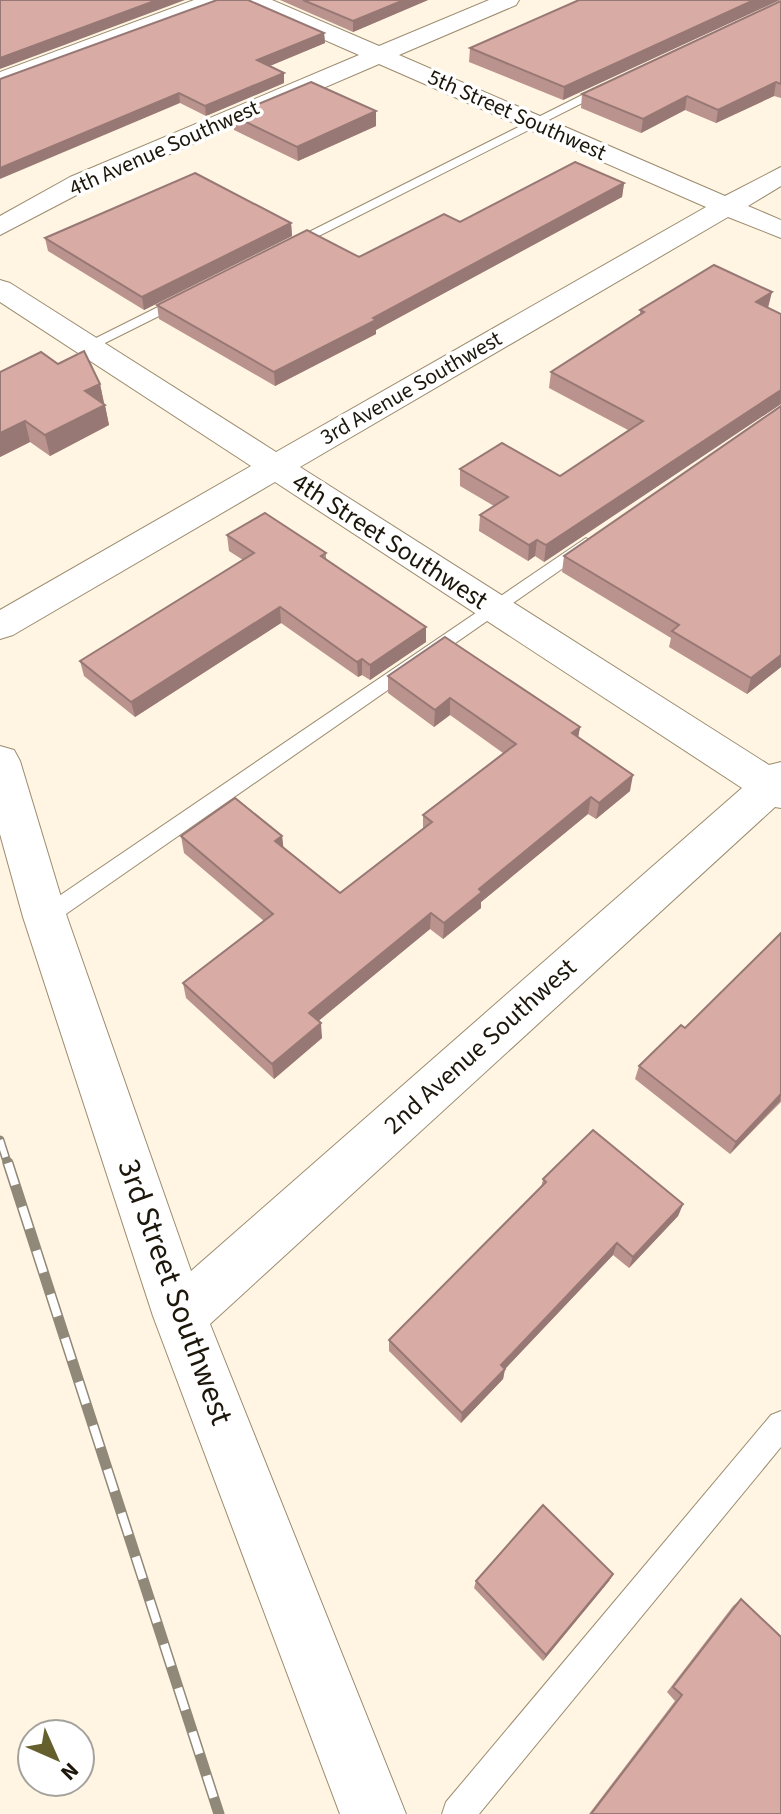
<svg xmlns="http://www.w3.org/2000/svg" width="781" height="1814" font-family="'Source Sans 3',sans-serif">
<rect width="100%" height="100%" fill="#fff5e2"/>
<g fill="none" stroke-linecap="round" stroke-linejoin="round">
<defs>
<g id="lane">
<polygon points="602,85 612,88 291,250 279,247"/>
<polygon points="184,294 191,298 189,301 93,349 80,346"/>
<polygon points="586,538 595,544 592,548 53,923 37,923 34,917 37,911"/>
<polygon points="781,1411 781,1447 479,1814 442,1814 446,1802 771,1415"/>
</g>
<g id="street">
<polygon points="194,0 226,0 223,5 0,87 0,72"/>
<polygon points="242,0 272,0 379,46 489,0 519,0 516,5 399,55 725,196 781,167 781,186 748,206 781,220 781,238 728,217 300,467 769,765 781,762 781,808 775,807 210,1324 406,1814 340,1814 153,1316 23,917 0,834 0,746 14,750 20,761 67,917 191,1271 742,788 275,482 13,635 0,639 0,610 251,466 0,302 0,280 10,283 276,452 706,207 379,64 88,189 0,235 0,216 70,177 359,55 245,5"/>
</g>
</defs>
<use href="#lane" stroke="#9b8c6f" stroke-width="2"/>
<use href="#street" stroke="#9b8c6f" stroke-width="2"/>
<use href="#lane" fill="#fff" fill-rule="evenodd"/>
<use href="#street" fill="#fff" fill-rule="evenodd"/>
<defs>
<polyline id="rail-far1" points="0,1140 8,1165"/>
<polyline id="rail" points="8,1163 219,1814"/>
</defs>
<use href="#rail-far1" stroke="#908879" stroke-width="9"/>
<use href="#rail" stroke="#908879" stroke-width="11"/>
<use href="#rail-far1" stroke="#fff" stroke-width="6" stroke-dasharray="18" stroke-linecap="butt"/>
<use href="#rail" stroke="#fff" stroke-width="8" stroke-dasharray="23" stroke-linecap="butt"/>
</g>
<g fill="#ba938e">
<polygon points="280,0 428,0 353,32"/>
<polygon points="579,0 780,0 563,100 469,62 470,48"/>
<polygon points="781,1 781,98 774,96 716,123 685,110 641,133 581,108 582,94"/>
<polygon points="324,33 325,43 269,66 284,83 206,116 180,103 0,79"/>
<polygon points="232,115 376,126 298,161 234,130"/>
<polygon points="624,183 622,197 376,330 376,334 275,386 159,319 157,305 359,257 460,222"/>
<polygon points="291,223 292,236 144,310 48,251 45,238"/>
<polygon points="768,308 781,314 781,404 544,562 535,556 528,561 479,531 480,515 494,506 460,486 460,469 560,476 628,430 549,388 551,372 640,315 640,310"/>
<polygon points="58,364 100,384 109,425 50,456 30,442 0,457 0,372"/>
<polygon points="781,406 781,667 747,694 669,647 671,638 562,572 564,556"/>
<polygon points="227,535 326,553 326,560 426,642 370,680 362,675 358,677 281,623 135,717 84,676 80,661 243,560 229,551"/>
<polygon points="388,676 580,727 578,737 630,791 596,819 588,814 481,902 481,908 443,939 430,929 318,1021 322,1038 274,1079 186,998 183,983 264,921 184,853 181,836 282,836 283,847 340,893 423,829 423,815 503,753 450,715 434,727 388,693"/>
<polygon points="781,933 781,1102 730,1154 635,1079 639,1066 685,1028"/>
<polygon points="543,1179 683,1204 678,1216 629,1268 613,1255 505,1369 503,1379 461,1423 389,1351 389,1340 541,1188"/>
<polygon points="613,1574 609,1581 543,1661 474,1588 476,1581"/>
<polygon points="741,1599 781,1814 589,1814 675,1701 667,1692 733,1606"/>
</g>
<g fill="#977874">
<polygon points="157,0 185,0 0,69 0,58"/>
<polygon points="404,0 428,0 353,32 353,21"/>
<polygon points="754,0 780,0 563,100 564,87"/>
<polygon points="324,33 325,43 258,71 257,60"/>
<polygon points="284,73 284,83 206,116 205,106"/>
<polygon points="776,82 774,96 716,123 718,110"/>
<polygon points="179,93 180,103 0,179 0,168"/>
<polygon points="687,96 685,110 641,133 643,119"/>
<polygon points="376,111 376,126 298,161 297,147"/>
<polygon points="624,183 622,197 376,330 376,334 275,386 274,372"/>
<polygon points="291,223 292,236 144,310 142,297"/>
<polygon points="772,292 768,308 756,302"/>
<polygon points="100,384 104,404 85,391"/>
<polygon points="781,390 781,404 544,562 546,545"/>
<polygon points="105,405 109,425 50,456 45,435"/>
<polygon points="25,421 30,442 0,457 0,433"/>
<polygon points="537,540 535,556 528,561 529,545"/>
<polygon points="280,607 281,623 135,717 131,702"/>
<polygon points="426,627 426,642 370,680 370,665"/>
<polygon points="781,655 781,667 747,694 751,678"/>
<polygon points="362,659 362,675 358,677 357,662"/>
<polygon points="450,698 450,715 434,727 435,710"/>
<polygon points="580,727 577,744 572,733"/>
<polygon points="633,775 630,791 596,819 599,803"/>
<polygon points="591,797 588,814 481,902 481,908 443,939 444,923 479,889"/>
<polygon points="282,836 284,852 275,841"/>
<polygon points="431,913 430,929 310,1028 309,1013"/>
<polygon points="321,1023 322,1038 274,1079 272,1064"/>
<polygon points="781,1094 780,1101 730,1154 736,1142"/>
<polygon points="683,1204 678,1216 629,1268 633,1257"/>
<polygon points="617,1243 613,1255 505,1369 503,1379 461,1423 462,1413 501,1365"/>
<polygon points="613,1574 609,1581 543,1661 546,1655"/>
</g>
<g fill="#d8aba5" stroke="#977874" stroke-width="2">
<polygon points="0,0 157,0 0,58"/>
<polygon points="217,0 248,0 324,33 257,60 284,73 205,106 179,93 0,168 0,79"/>
<polygon points="303,0 404,0 353,21"/>
<polygon points="579,0 754,0 564,87 470,48"/>
<polygon points="781,1 781,84 776,82 718,110 687,96 643,119 582,94"/>
<polygon points="311,82 376,111 297,147 232,115"/>
<polygon points="575,162 624,183 373,318 376,320 274,372 157,305 307,230 359,257 444,214 460,222"/>
<polygon points="195,173 291,223 142,297 45,238"/>
<polygon points="714,265 772,292 756,302 781,314 781,390 546,545 537,540 529,545 480,515 508,497 460,469 502,443 560,476 643,421 551,372 644,312 640,310"/>
<polygon points="84,351 100,384 85,391 105,405 45,435 25,421 0,433 0,372 41,352 58,364"/>
<polygon points="781,406 781,655 751,678 672,631 679,625 564,556"/>
<polygon points="265,513 326,553 321,556 426,627 370,665 362,659 357,662 280,607 131,702 80,661 254,553 227,535"/>
<polygon points="445,637 580,727 572,733 633,775 599,803 591,797 479,889 482,892 444,923 431,913 309,1013 321,1023 272,1064 183,983 273,914 181,836 235,798 282,836 275,841 340,893 432,822 423,815 516,744 450,698 435,710 388,676"/>
<polygon points="781,933 781,1094 736,1142 639,1066 681,1025 685,1028"/>
<polygon points="593,1130 683,1204 633,1257 617,1243 501,1365 505,1369 462,1413 389,1340 546,1182 543,1179"/>
<polygon points="543,1505 613,1574 546,1655 476,1581"/>
<polygon points="741,1599 781,1637 781,1814 591,1814 682,1695 673,1687"/>
</g>
<g text-anchor="middle" dominant-baseline="central" stroke-width="7" stroke-linejoin="round" paint-order="stroke">
<g font-size="22" fill="#1c160b" stroke="#fff">
<text transform="translate(517 115) rotate(24)">5th Street Southwest</text>
<text transform="translate(164 148) rotate(-24)">4th Avenue Southwest</text>
<text transform="translate(411 388) rotate(-30)">3rd Avenue Southwest</text>
</g>
<g font-size="26" fill="#1c160b" stroke="#fff">
<text transform="translate(390 541) rotate(33)">4th Street Southwest</text>
<text transform="translate(480 1046) rotate(-42)">2nd Avenue Southwest</text>
</g>
<g font-size="32" fill="#1c160b" stroke="#fff">
<text transform="translate(175 1292) rotate(70)">3rd Street Southwest</text>
</g>
</g>
<g transform="translate(56 1758) rotate(135)"><circle r="38" fill="#ffffff" stroke="#a4a29d" stroke-width="2"/>
<path d="M0-6L14 30L0 20L-14 30Z" fill="#645f2c"/>
<text y="-12" font-size="22" font-weight="bold" text-anchor="middle" fill="#1c160b">N</text>
</g>
</svg>
